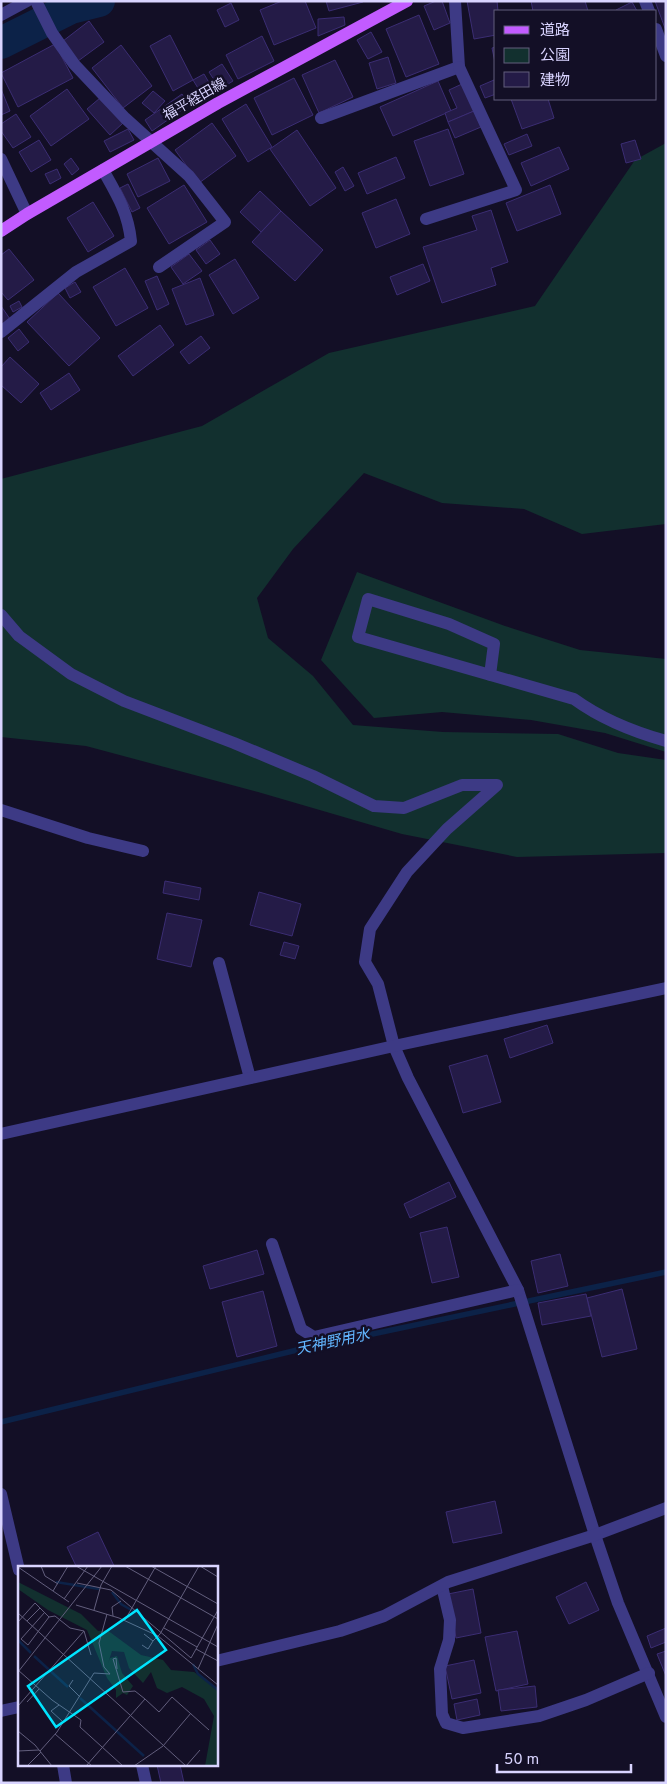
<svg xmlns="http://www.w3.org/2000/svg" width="667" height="1784" font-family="Overpass,'Noto Sans JP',sans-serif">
<rect width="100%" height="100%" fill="#130f26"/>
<g fill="#12302f">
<polygon points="666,143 666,524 582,534 524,509 442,503 364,473 293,549 257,598 268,638 313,676 353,725 443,732 558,734 618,753 666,760 666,853 517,857 402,834 258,792 86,746 1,737 1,479 202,426 329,353 535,306 635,160"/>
<polygon points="357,572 505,626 580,650 666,659 666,752 605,733 531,720 442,712 374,718 321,660"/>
</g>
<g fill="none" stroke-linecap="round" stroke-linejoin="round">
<polyline stroke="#0c2248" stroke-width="5.5" points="1,1422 297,1350 666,1272"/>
<polyline stroke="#0c2248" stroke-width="32" points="1,43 71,8 99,1"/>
</g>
<g fill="#241b47" stroke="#3b2d73">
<polygon points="305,1 316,28 274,45 260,10 282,1"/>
<polygon points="326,1 363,1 363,2 329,11"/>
<polygon points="436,1 442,1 450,23 434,30 424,6"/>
<polygon points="467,1 497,1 498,11 496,11 496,35 474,39"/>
<polygon points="531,1 585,1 588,11 533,11"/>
<polygon points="655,1 666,1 666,31"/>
<polygon points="632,2 637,11 617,11 616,10"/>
<polygon points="231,3 239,20 225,27 217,10"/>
<polygon points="419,15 439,64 406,77 386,29"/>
<polygon points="344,17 345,25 318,36 318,19"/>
<polygon points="89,21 104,42 78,61 63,41"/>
<polygon points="371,32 382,52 368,59 357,40"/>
<polygon points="170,35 193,80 173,91 150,46"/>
<polygon points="262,36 274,61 238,79 226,55"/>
<polygon points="55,44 73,78 18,107 1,73"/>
<polygon points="121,45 152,86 123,108 92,68"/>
<polygon points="496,47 496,67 492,48"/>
<polygon points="388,57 396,83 377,89 369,63"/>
<polygon points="335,60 353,97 319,113 302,75"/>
<polygon points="222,64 233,81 220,89 209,72"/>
<polygon points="204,74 211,86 201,93 193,80"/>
<polygon points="294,78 313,115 272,135 254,98"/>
<polygon points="494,80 496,86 496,94 485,98 480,86"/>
<polygon points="438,81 451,111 393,136 380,107"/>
<polygon points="462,84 474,111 448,122 445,113 457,108 449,90"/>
<polygon points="1,89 10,111 1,115"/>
<polygon points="67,89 89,119 51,146 30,116"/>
<polygon points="153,91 165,101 154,113 142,103"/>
<polygon points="182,94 189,105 152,131 145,120"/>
<polygon points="100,98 123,123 110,135 87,109"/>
<polygon points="511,99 548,99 554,118 522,129"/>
<polygon points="246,104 272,147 248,162 222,119"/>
<polygon points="474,111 481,127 455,138 448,122"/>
<polygon points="16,114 31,137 13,148 1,131 1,124"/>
<polygon points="212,123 236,156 199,183 175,150"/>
<polygon points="128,129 134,140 110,152 104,141"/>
<polygon points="448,129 464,174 430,186 414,141"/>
<polygon points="297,130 336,188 310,206 270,149"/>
<polygon points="527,134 532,146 509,155 504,144"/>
<polygon points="39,140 51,160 31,172 19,152"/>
<polygon points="635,140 641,159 626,163 621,144"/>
<polygon points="559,147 569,169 531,186 521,163"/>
<polygon points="396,157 405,178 367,194 358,173"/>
<polygon points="71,158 79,169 72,175 64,164"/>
<polygon points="158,158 170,181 138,197 127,174"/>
<polygon points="343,167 354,186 345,191 335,172"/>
<polygon points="57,169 61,178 50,184 45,174"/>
<polygon points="128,184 140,208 132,212 120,188"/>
<polygon points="184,185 207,222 169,244 147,208"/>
<polygon points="550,185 561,214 517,231 506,203"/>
<polygon points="260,191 281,211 261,232 240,212"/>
<polygon points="396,199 410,234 376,248 362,213"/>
<polygon points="93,202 114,236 88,252 67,218"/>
<polygon points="491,210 508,262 491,268 496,285 442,303 423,247 477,230 472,216"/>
<polygon points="281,211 323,250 295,281 252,242"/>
<polygon points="210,240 220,254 206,264 196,250"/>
<polygon points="9,249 34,280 8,300 1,292 1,255"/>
<polygon points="189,254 202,271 183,284 171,267"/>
<polygon points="235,259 259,298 233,314 209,275"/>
<polygon points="423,264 430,281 397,295 390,277"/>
<polygon points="125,268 148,308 116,326 93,287"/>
<polygon points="157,276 169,304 157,310 145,281"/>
<polygon points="200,278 214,315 186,325 172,289"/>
<polygon points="75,282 81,292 70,298 65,288"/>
<polygon points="58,293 100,338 69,366 27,322"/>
<polygon points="19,301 22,307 13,312 10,306"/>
<polygon points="1,306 10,319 1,325"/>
<polygon points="160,325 174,345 133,376 118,356"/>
<polygon points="19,329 29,342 18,351 8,338"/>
<polygon points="201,336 210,348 189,364 180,352"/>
<polygon points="10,357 39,384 21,403 1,385 1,367"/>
<polygon points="69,373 80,390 51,410 40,393"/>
<polygon points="165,881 201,888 199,900 163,893"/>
<polygon points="259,892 301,904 292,936 250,925"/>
<polygon points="167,913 202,920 191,967 157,959"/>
<polygon points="284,942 299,946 295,959 280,955"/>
<polygon points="547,1025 553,1043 510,1058 504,1039"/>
<polygon points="487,1055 501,1102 463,1113 449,1066"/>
<polygon points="449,1182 456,1197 410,1218 404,1204"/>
<polygon points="447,1227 459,1277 432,1283 420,1233"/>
<polygon points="257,1250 264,1274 210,1289 203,1266"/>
<polygon points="560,1254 568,1286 538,1293 531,1261"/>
<polygon points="622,1289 637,1349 602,1357 587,1298"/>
<polygon points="263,1291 277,1346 237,1357 222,1302"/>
<polygon points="586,1294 591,1316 542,1325 538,1303"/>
<polygon points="495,1501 502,1533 453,1543 446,1512"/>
<polygon points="98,1532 115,1568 77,1568 67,1547"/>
<polygon points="586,1582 599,1610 569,1624 556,1597"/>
<polygon points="473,1589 481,1633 456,1638 448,1594"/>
<polygon points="666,1628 666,1642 651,1648 647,1636"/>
<polygon points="517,1631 528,1684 496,1691 485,1637"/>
<polygon points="666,1651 666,1676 657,1654"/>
<polygon points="474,1660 481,1693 452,1699 445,1666"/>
<polygon points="535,1686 537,1707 501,1711 498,1690"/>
<polygon points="477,1699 480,1715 457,1720 454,1704"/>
<polygon points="157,1765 180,1765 184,1783 161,1783"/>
</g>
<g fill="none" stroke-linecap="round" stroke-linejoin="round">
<g stroke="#3d3a85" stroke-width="12">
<polyline points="36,1 52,33 74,64 125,118 189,176 225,222 159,267"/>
<polyline points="645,1 649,11"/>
<polyline points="1,15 27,1"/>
<polyline points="656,29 666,56"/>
<polyline points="321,118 459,67 455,1"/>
<polyline points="1,159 27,214"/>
<polyline points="426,219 516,190 459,67"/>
<path d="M1 332 76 272 131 241C128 212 117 195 103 170"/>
<polyline points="1,615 19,636 71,674 124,701 234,743 313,776 374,806 404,808 462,785 497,785 447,829 407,872 370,929 365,962 378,984 394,1046 408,1078 518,1290 595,1535 618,1603 666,1717"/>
<path d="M490 675 494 644 449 624 368 599 358 637 574 699C600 718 634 732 666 741"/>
<polyline points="1,810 88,838 143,851"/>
<polyline points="219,963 250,1078"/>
<polyline points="1,1134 394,1046 666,988"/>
<polyline points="272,1244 301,1329 314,1337 518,1290"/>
<polyline points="1,1494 19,1570"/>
<polyline points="442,1586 450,1620 449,1640 440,1669 442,1714 446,1723 463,1728 539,1716 586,1700 649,1673"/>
<polyline points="216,1661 340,1631 384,1616 448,1582 595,1535 666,1508"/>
<polyline points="1,1711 19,1707"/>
<polyline points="63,1765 66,1783"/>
<polyline points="142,1765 146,1783"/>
</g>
<polyline stroke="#c25bff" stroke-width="12" points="1,231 27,214 218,103 407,1"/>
</g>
<g text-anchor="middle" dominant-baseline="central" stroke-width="5" stroke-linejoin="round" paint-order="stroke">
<g font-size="14" fill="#d9d4ff" stroke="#130f26">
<text transform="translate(195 100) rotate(-30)">福平経田線</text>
</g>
<g font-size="15" font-style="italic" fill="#62b6ff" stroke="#130f26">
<text transform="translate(333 1343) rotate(-12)">天神野用水</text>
</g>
</g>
<g transform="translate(18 1566)">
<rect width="200" height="200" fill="#130f26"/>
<path d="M0 16 63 48 80 65 89 64 123 89 145 94 153 104 176 106 199 122V200H187L196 150 186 133 164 121 149 127 139 122 133 106 125 117 111 102 106 86 94 85 90 97 92 92 99 90 104 107 115 120 109 129 105 127 98 132V124L89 112 69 64 30 44 0 23Z" fill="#12302f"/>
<path fill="none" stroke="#0c2248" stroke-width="2.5" d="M38 16 81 23M94 26 103 38 115 45M0 74 13 87M16 90 50 121M175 98 180 108 200 124M62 132 126 190"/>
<path fill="none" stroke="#625e7d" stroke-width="1" d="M23 0 27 10 40 18M58 0 200 81M107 0 200 53M133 0 200 38M182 0 200 11M0 1 51 36M59 17 93 24 173 92M35 25 50 0M46 33 70 0M58 39 101 52 140 70 200 119M76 44 83 19 94 0M27 46 3 73 10 79 31 51M0 47 168 200M95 50 94 41 103 35M107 54 138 0M9 55 22 42M0 56 17 37 31 51 37 50 52 62 66 65 0 140M146 62 179 81M66 65 73 89M126 68 135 75 142 68 181 0M124 79 130 83 135 75M178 83 200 95M173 92 200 44M99 103 98 92 95 93 105 126 117 125 127 133M180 103 200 58M0 104 34 134 63 154 62 161 105 200M0 106 84 0M55 114 51 120 62 131M9 136 21 123M41 139 33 145 44 155M0 165 17 179 34 200M37 168 74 200M0 185 21 184M22 185 39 166 76 107 92 108 86 101 81 77 89 48M9 200 23 186M68 200 127 133 141 146 154 131 191 164M116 200 145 180 173 147M168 200 182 184"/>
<path fill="#00e5ff" fill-opacity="0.15" stroke="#00e5ff" stroke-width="2.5" d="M119 44 148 84 38 161 10 120Z"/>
<rect width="200" height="200" fill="none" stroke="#d9d4ff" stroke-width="2.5"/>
</g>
<rect width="667" height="1784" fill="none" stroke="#d9d4ff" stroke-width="5"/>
<rect x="494" y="10" width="162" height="90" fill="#130f26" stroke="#625e7d"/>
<rect x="504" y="26" width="25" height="8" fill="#c25bff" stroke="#625e7d"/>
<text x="540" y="35" font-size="15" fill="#d9d4ff">道路</text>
<rect x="504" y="48" width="25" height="15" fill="#12302f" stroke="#625e7d"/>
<text x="540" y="60" font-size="15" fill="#d9d4ff">公園</text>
<rect x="504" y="72" width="25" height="15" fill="#241b47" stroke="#625e7d"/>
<text x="540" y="85" font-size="15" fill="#d9d4ff">建物</text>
<path d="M497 1764v8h134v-8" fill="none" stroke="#d9d4ff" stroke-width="2.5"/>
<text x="504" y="1764" font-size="15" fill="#d9d4ff" stroke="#130f26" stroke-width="4" paint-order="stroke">50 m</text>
</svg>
